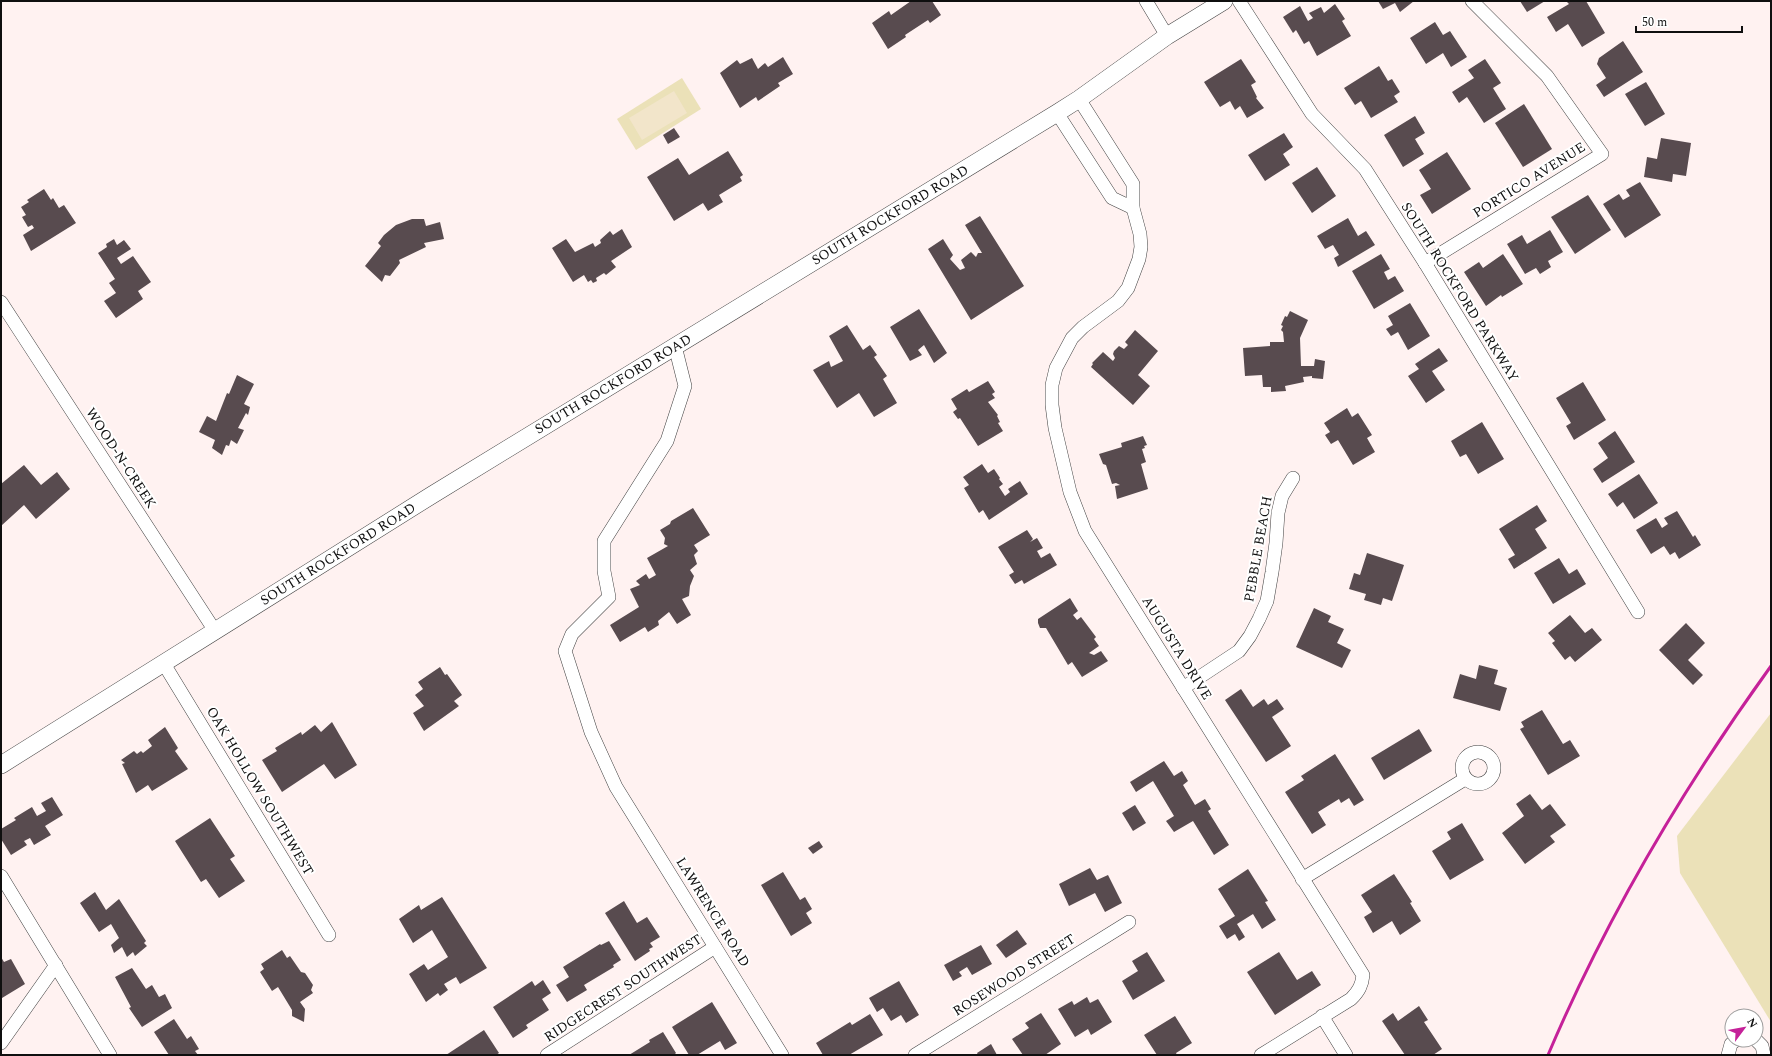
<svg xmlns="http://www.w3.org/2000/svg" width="1772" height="1056" font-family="Spectral,serif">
<rect width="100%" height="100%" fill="#fff2f1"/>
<g fill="#ebe1b8">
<polygon points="682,78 701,109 636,150 617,119"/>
<polygon points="1771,713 1771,1022 1680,873 1677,836"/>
</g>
<polygon fill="#f2e5ca" points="674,91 687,113 642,140 629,118"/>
<g fill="#584b4f">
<polygon points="911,1 932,1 941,15 930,23 928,20 905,35 906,37 888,49 872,23 889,11 891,15"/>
<polygon points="1378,1 1414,1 1400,12 1395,3 1383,9"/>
<polygon points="1520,1 1545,1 1527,12"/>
<polygon points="1569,1 1586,1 1605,33 1582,47 1568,24 1556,32 1547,17 1569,4 1567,2"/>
<polygon points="1335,4 1345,19 1342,21 1351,36 1317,56 1309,41 1304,44 1296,30 1293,33 1283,17 1300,6 1308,21 1313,18 1309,13 1321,7 1324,13"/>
<polygon points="1435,22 1443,35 1450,31 1467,57 1451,67 1443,53 1426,64 1410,38"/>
<polygon points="1623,41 1643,72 1604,97 1596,85 1606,78 1597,64 1599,58"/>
<polygon points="783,57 793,74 778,83 780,86 758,101 756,97 740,108 720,73 737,60 740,64 752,58 758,69 765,63 768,67"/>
<polygon points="1241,59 1256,82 1251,85 1257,97 1256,98 1264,108 1247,118 1240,106 1235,110 1230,101 1220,107 1204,82"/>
<polygon points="1485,59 1501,83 1493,88 1506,109 1484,123 1467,97 1459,103 1452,92 1474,78 1468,70"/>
<polygon points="1379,66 1388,81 1392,79 1400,92 1394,96 1398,102 1371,118 1361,101 1355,105 1344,88"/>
<polygon points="1646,82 1665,114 1645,126 1625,94"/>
<polygon points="1524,104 1552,149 1523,167 1495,123"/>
<polygon points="1415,116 1425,133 1415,139 1424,154 1403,167 1384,135"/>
<polygon points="674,128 680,137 668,144 663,135"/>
<polygon points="1284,133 1293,147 1283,154 1290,165 1265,181 1248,155"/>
<polygon points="1661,138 1691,143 1686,176 1673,174 1672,182 1644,177 1647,157 1657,159"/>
<polygon points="728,151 743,175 740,177 742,181 719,195 723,202 708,211 703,203 674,221 647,177 678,158 689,175"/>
<polygon points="1447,152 1471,189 1432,214 1420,195 1431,189 1419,170"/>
<polygon points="1317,167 1336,196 1312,213 1292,183"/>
<polygon points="1640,182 1661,215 1625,238 1603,204 1619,194 1623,200 1630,196 1626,190"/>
<polygon points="44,189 51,200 53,198 59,208 64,205 76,223 31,251 23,235 34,228 32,225 28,227 22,217 26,215 21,207 29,202 27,200"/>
<polygon points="1588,195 1611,230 1575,254 1551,217"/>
<polygon points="980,216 1024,286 971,320 928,249 943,239 953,255 950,259 960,270 965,268 961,260 971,252 976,257 978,253 982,253 965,225"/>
<polygon points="1348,218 1358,236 1366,231 1375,245 1338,267 1334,258 1339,255 1333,245 1325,249 1317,236"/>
<polygon points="412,219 424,219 426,226 440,222 444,239 424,243 426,247 399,260 400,263 390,276 385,275 382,282 365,266 381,246 378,243 384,235 396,225"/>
<polygon points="622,229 632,247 611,261 616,267 606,275 604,273 596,278 597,281 593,283 591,280 588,282 584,275 573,282 552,248 566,239 575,252 593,243 595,247 601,243 600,240 610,231 613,235"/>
<polygon points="1550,230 1563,252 1548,261 1551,267 1540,274 1536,268 1525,274 1507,244 1522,235 1527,244"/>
<polygon points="114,239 117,245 124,240 131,249 117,258 121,264 133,256 151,282 138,291 143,299 116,318 104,301 116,293 109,283 115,279 98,253 107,247 106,244"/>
<polygon points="1381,254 1390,269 1384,272 1388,280 1395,276 1404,291 1374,309 1352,271"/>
<polygon points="1503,254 1523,284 1502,297 1501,295 1486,306 1464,272 1479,262 1483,268"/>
<polygon points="1410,303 1430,336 1408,350 1398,332 1391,336 1386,329 1393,325 1388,316"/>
<polygon points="919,309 947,353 934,363 924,345 918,350 922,355 910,361 890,327"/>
<polygon points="1290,311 1308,320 1300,338 1301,366 1314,366 1315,359 1325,361 1323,379 1312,378 1312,376 1303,377 1304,382 1285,386 1286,391 1271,392 1271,387 1263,387 1262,375 1245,376 1243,348 1270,346 1270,342 1284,342 1283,332 1281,330 1283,326 1281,325 1285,316 1287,317"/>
<polygon points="847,325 863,350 870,345 877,355 874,357 887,376 883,379 897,403 874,417 859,393 837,408 813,370 829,361 831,367 843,361 829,336"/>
<polygon points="1135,330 1158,351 1138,375 1150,386 1133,405 1091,367 1093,364 1092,363 1103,352 1113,361 1115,358 1113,354 1114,351 1119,346 1124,349 1128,345 1125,342"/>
<polygon points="1439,348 1448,361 1432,371 1445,390 1426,403 1408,376 1419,369 1415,364"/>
<polygon points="237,375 254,384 244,404 250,407 248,415 246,413 238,428 244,430 237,444 231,440 229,446 226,445 222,455 212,448 215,440 199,432 207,416 216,421 227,393 229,394"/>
<polygon points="988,381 995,392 992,394 995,398 988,402 998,415 997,416 1000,422 998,423 1003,431 978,446 960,418 958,419 953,412 957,409 951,399 967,389 969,392"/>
<polygon points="1583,382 1606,420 1574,440 1566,426 1571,423 1556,398"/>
<polygon points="1347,408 1352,417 1358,413 1372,435 1367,438 1375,452 1353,465 1338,440 1331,444 1325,435 1330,432 1324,423"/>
<polygon points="1482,422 1504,459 1478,474 1466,454 1460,457 1451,441"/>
<polygon points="1615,431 1635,462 1602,483 1593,469 1608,458 1598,443"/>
<polygon points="1143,436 1147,445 1144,446 1145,448 1142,449 1146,462 1141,464 1148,489 1117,499 1115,486 1120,485 1116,483 1112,484 1106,465 1103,464 1099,454 1122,447 1121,443"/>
<polygon points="982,464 988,473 994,469 1000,478 999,479 1003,484 999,487 1005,496 1010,492 1008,489 1020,481 1028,494 989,520 983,510 979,513 964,488 969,485 963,477"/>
<polygon points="24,465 41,485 57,472 70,489 36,519 24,505 1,526 1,484"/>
<polygon points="1639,474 1658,503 1634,519 1623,502 1617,507 1608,494"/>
<polygon points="1537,505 1547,521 1535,529 1547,548 1514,569 1508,559 1515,555 1499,529"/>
<polygon points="693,508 710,535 694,545 698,551 694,555 697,564 690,570 694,576 690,586 689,596 682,599 691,615 677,624 669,612 658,621 659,625 648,632 645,627 620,642 610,625 639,607 630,589 640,585 636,581 646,574 649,579 656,575 647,558 668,546 664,544 665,538 660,530 670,524 671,521"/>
<polygon points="1677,511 1693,537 1695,535 1701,545 1679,559 1675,552 1670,555 1664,546 1651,554 1636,530 1656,518 1662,528 1668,524 1664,518"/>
<polygon points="1027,530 1033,539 1030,542 1037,538 1043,548 1037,551 1041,558 1050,553 1057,565 1024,584 1022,580 1015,584 1009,575 1014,572 998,547"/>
<polygon points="1367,553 1404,565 1392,601 1383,598 1381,605 1364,600 1366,594 1349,589 1354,573 1360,575"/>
<polygon points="1559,558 1569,574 1577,569 1586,584 1553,604 1534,573"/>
<polygon points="1070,598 1078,611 1073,615 1077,620 1081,617 1096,637 1094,639 1099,646 1089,653 1094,655 1101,651 1108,661 1082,677 1072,662 1068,665 1046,628 1040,628 1038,623 1038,619"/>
<polygon points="1314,608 1331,616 1328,622 1344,629 1337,643 1351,650 1342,668 1296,647"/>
<polygon points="1570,615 1585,633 1592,628 1602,640 1575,662 1570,656 1565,660 1552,643 1555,641 1548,633"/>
<polygon points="1686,623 1705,643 1688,660 1703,675 1693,685 1659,650"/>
<polygon points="1479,665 1498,670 1494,684 1507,688 1500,711 1453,698 1460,674 1476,679"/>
<polygon points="440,667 445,675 447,674 462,695 454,701 459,706 424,731 413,713 424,706 415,695 423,689 418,682"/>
<polygon points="1241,689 1253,707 1264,699 1268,705 1277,699 1284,709 1272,717 1291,746 1266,762 1225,700"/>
<polygon points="1542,710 1563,744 1570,740 1580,756 1548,775 1520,729 1524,727 1521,722"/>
<polygon points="332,722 357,765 335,779 324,764 282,792 262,760 277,751 275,748 301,732 302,735 315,725 321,732"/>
<polygon points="165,727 178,748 175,751 188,769 152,791 148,785 136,793 122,764 125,763 121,760 134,751 137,754 141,751 143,753 152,746 148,740"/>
<polygon points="1419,729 1432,751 1384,780 1371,758"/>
<polygon points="1335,754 1364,800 1354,806 1349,798 1341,803 1339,799 1318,812 1326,825 1312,834 1285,792 1304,780 1301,776"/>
<polygon points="1164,761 1174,776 1182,771 1188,781 1183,785 1195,805 1205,799 1211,809 1208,811 1229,845 1214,855 1193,821 1174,832 1166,821 1174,816 1153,781 1136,792 1130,782"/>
<polygon points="1530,794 1542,810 1550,804 1566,825 1550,836 1555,842 1525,864 1502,833 1524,816 1516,804"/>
<polygon points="52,797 63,815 45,826 51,835 34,845 30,838 24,841 27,845 11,855 1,839 1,829 16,820 14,818 32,807 37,816 46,811 41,803"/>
<polygon points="1135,805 1146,823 1133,831 1122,813"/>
<polygon points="210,818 235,856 230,859 245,881 219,898 206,879 201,882 175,841"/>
<polygon points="1462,823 1484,860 1450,880 1432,851 1451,839 1447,832"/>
<polygon points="819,841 823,847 813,854 808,848"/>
<polygon points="1090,868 1097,880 1108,875 1122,903 1105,912 1095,893 1069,906 1059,884"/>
<polygon points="1248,869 1268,901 1265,902 1276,920 1262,929 1253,914 1237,924 1245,937 1239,941 1235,934 1227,939 1219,926 1235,916 1218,889"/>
<polygon points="783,872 800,900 805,897 812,909 806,913 812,923 791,936 761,885"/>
<polygon points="1394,874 1412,902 1410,903 1421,921 1400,935 1392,921 1373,933 1364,917 1372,912 1361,895"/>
<polygon points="95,892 106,910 119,899 146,941 144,943 147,946 135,956 133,952 127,957 122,947 114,953 111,945 119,938 111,924 99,932 80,903"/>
<polygon points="442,897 487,968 460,984 456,977 444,984 448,990 440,996 438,993 426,1002 409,974 424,964 428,970 448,957 432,930 413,943 399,919 419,905 421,910"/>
<polygon points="624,901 637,923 647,917 660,937 650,943 653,947 649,949 650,951 635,961 605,913"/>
<polygon points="1017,930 1027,944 1006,958 996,945"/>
<polygon points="609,941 621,960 613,965 614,967 584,985 587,990 567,1002 556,985 569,977 563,967 600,944 601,945"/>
<polygon points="981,945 992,964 972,975 967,967 959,972 962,976 953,981 944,965"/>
<polygon points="282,950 287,958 290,956 301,972 305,973 313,985 311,990 313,993 300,1002 305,1009 304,1022 292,1016 292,1010 278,987 272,991 260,972 264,969 261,964"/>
<polygon points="1147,952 1165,981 1133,1000 1122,981 1138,971 1132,961"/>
<polygon points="1279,952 1297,980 1312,971 1321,985 1275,1015 1247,972"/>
<polygon points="1,957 4,962 11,959 25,984 2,998"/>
<polygon points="132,968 146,989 152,985 159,997 165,994 172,1008 142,1027 129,1008 131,1007 115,977"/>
<polygon points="543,980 551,993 542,999 549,1010 526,1025 528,1028 513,1038 493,1007 532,981 535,986"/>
<polygon points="899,981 919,1015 906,1023 901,1015 891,1021 883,1008 877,1012 869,998"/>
<polygon points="1087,997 1090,1003 1098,999 1112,1022 1091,1035 1088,1029 1075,1037 1058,1009 1072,1001 1074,1005"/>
<polygon points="712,1002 737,1043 725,1050 720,1041 697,1055 689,1055 672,1027"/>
<polygon points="1419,1006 1428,1020 1424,1022 1442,1049 1433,1055 1405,1055 1382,1021 1393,1013 1398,1021"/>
<polygon points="1041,1013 1061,1044 1045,1055 1023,1055 1012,1039 1029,1028 1025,1023"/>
<polygon points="870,1014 883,1035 849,1055 823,1055 816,1043 850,1022 852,1025"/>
<polygon points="1175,1016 1192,1043 1176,1053 1177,1055 1157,1055 1144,1035"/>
<polygon points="174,1019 187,1039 191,1036 199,1049 195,1051 198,1055 169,1055 154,1032"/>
<polygon points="484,1030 499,1053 496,1055 446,1055"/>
<polygon points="663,1032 676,1053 674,1055 629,1055 650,1042 649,1040"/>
<polygon points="991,1044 997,1055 978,1055 977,1053"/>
</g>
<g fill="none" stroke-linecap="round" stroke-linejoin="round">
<defs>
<g id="minor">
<polyline points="1146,1 1167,36"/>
<polyline points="1239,1 1312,114 1365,169 1425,263 1638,612"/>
<path d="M1079 99 1133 184V208L1140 234 1141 247 1139 259 1128 288 1118 301 1083 327 1072 338 1056 368 1052 385V405L1055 428 1070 492 1085 531 1363 975C1362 985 1359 991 1351 999L1261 1055"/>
<polyline points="1057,113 1112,198 1133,208"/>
<polyline points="1425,263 1602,154 1547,76 1472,1"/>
<polyline points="1,302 215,631"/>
<polyline points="675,346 685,386 667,441 604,541 604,571 609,597 572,634 565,651 591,732 616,787 782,1055"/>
<polyline points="164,664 329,935"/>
<polyline points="1183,688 1239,651 1250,636 1259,619 1267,601 1272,572 1276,543 1278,513 1282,496 1293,478"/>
<circle cx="1478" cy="768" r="16"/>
<polyline points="1,876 110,1055"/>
<polyline points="1302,879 1465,779"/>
<polyline points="1322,1016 1346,1055"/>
<polyline points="1756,1040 1762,1046 1764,1055"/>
<polyline points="1,1043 56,965"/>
<polyline points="547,1055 715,947"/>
<polyline points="915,1055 1129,922"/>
<polyline points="1728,1055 1731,1044 1736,1040"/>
</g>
<polyline id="tertiary" points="1,765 432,495 1057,113 1079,99 1167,36 1224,1"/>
</defs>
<use href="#minor" stroke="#424242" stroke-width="14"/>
<use href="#tertiary" stroke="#424242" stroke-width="18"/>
<use href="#minor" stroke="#fff" stroke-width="13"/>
<use href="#tertiary" stroke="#fff" stroke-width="17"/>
<path stroke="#c52199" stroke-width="3" d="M1548 1055C1607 916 1683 788 1771 666"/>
</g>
<g text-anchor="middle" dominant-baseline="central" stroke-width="4" stroke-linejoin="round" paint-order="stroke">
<g font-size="14" fill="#0f0f0f" stroke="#fff">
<text transform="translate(1529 180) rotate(-32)">PORTICO AVENUE</text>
<text transform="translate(890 215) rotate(-31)">SOUTH ROCKFORD ROAD</text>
<text transform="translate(1460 292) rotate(58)">SOUTH ROCKFORD PARKWAY</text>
<text transform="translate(613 384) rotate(-31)">SOUTH ROCKFORD ROAD</text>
<text transform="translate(121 458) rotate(57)">WOOD-N-CREEK</text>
<text transform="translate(1258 549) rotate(-80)">PEBBLE BEACH</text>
<text transform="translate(338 554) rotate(-32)">SOUTH ROCKFORD ROAD</text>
<text transform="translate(1177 648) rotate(58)">AUGUSTA DRIVE</text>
<text transform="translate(260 791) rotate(59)">OAK HOLLOW SOUTHWEST</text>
<text transform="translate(713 912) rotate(58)">LAWRENCE ROAD</text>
<text transform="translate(1014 975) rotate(-32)">ROSEWOOD STREET</text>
<text transform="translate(623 988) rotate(-33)">RIDGECREST SOUTHWEST</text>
</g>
</g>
<rect width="1772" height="1056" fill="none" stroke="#0f0f0f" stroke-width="4"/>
<g transform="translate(1744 1028) rotate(58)"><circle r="19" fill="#ffffff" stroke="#9f9f9f"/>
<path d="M0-3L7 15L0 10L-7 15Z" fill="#c52199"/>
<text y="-6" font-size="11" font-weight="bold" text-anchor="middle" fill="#0f0f0f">N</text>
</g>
<path d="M1636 26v6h106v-6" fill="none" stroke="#0f0f0f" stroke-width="2"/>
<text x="1642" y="26" font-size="12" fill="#0f0f0f" stroke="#ffffff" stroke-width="3" paint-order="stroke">50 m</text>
</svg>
